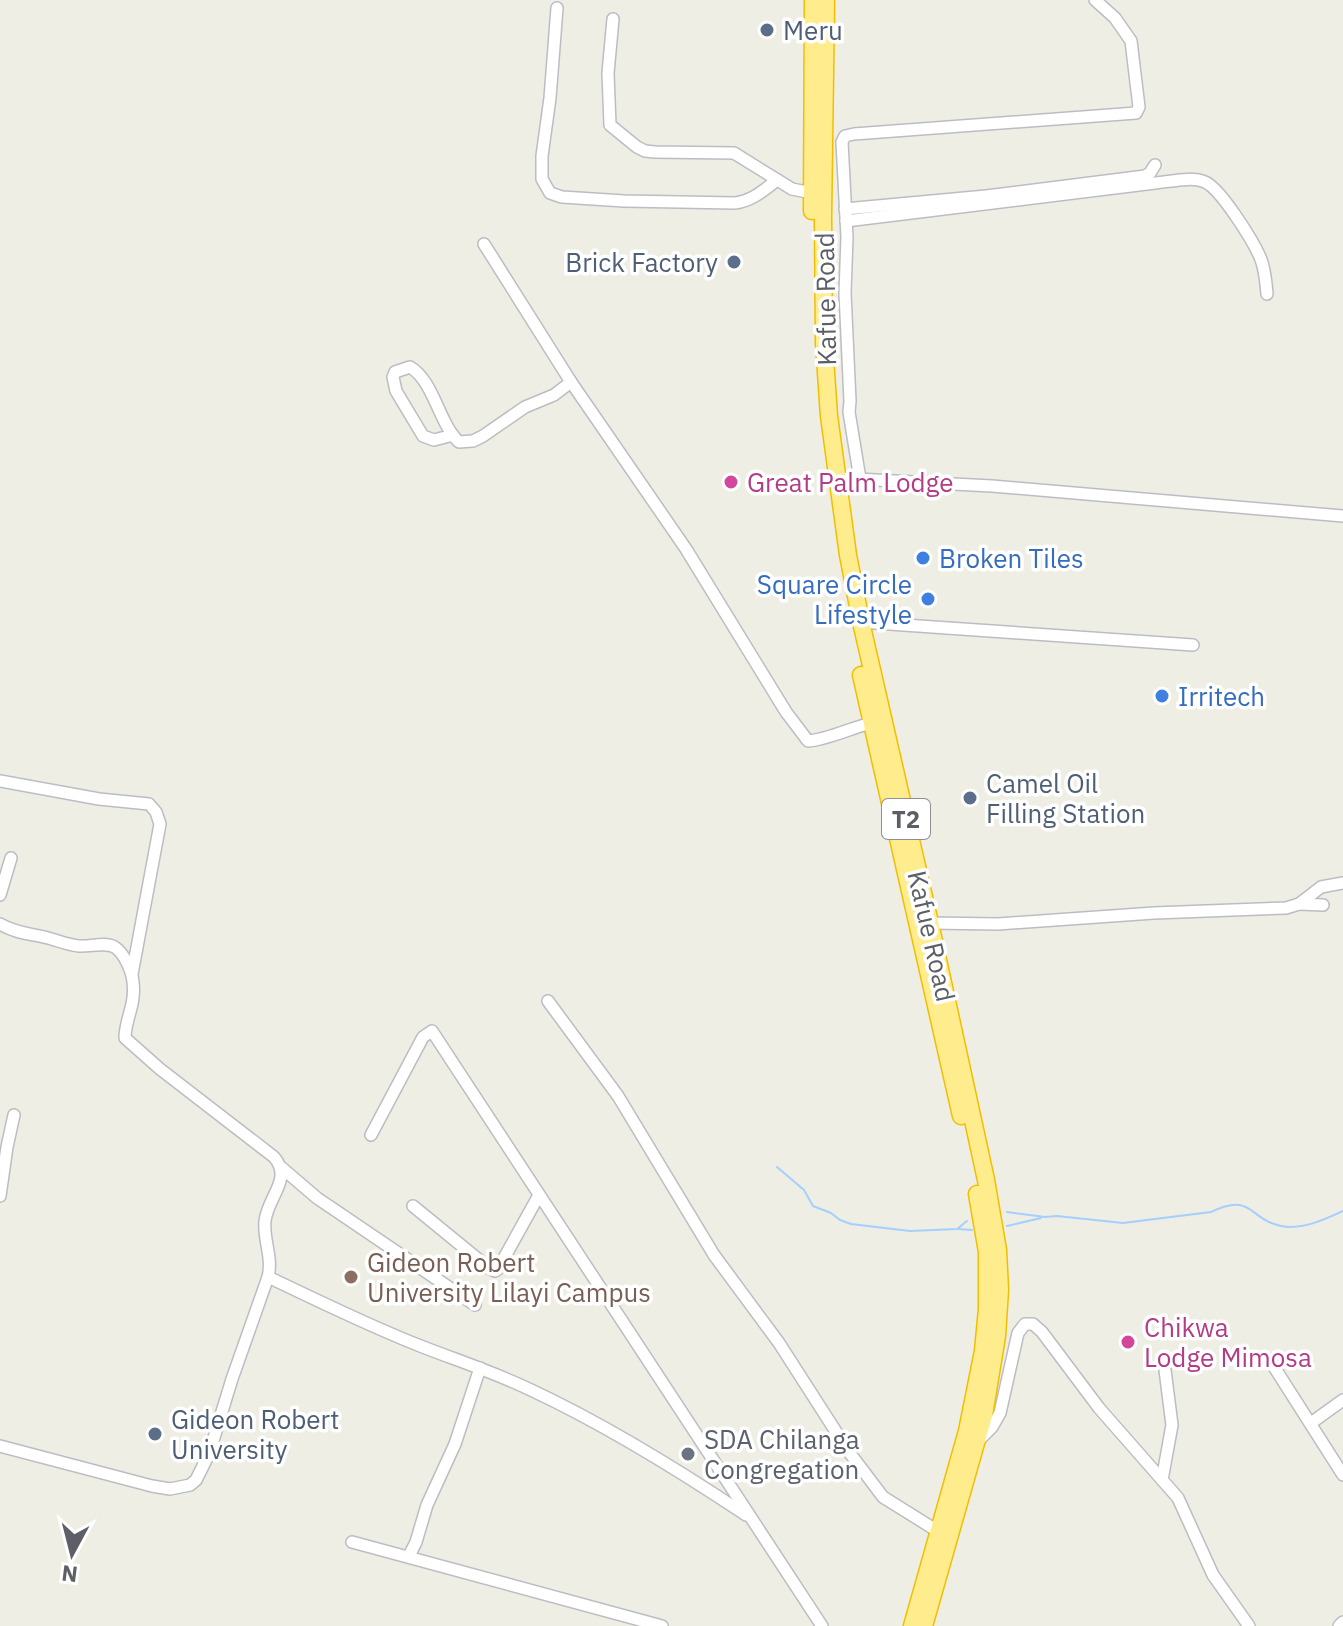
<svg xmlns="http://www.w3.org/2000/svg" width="1343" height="1626" font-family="'IBM Plex Sans',sans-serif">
<rect width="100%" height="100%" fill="#efeee4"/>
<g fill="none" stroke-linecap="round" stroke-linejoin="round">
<g stroke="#a4cfff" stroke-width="2">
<polyline points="777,1167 804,1190 813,1206 831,1213 840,1220 851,1224 910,1231 957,1229 967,1221"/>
<path d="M1007 1212 1045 1217 1057 1216 1123 1223 1211 1212C1253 1192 1248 1219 1281 1226 1302 1230 1324 1220 1343 1211"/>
<polyline points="1007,1226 1041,1218"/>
<polyline points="958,1229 972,1230"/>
</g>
<defs>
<g id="minor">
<path d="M557 8 550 98 542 156V179L550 193 562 197 624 201 735 203C752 201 764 190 777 180"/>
<polyline points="613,19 608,73 610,125 637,147 645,151 655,152 734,153 792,189 812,193"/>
<polyline points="845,209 986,196 1145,176 1150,173 1155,165"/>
<path d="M846 221 1155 183C1170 182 1190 176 1205 182 1221 189 1253 241 1260 257 1265 268 1266 282 1267 294"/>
<path d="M484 244 571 382 686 549 786 712 808 741C826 740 851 728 871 723"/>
<path d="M453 435 434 440 423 436 396 391 393 377 395 372 410 367C434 381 439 424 459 442L473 441 483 436 525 407 554 395 571 382"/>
<polyline points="837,478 992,486 1343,516"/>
<polyline points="860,479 849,412 850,401 845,293 847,237 842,142 845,136 854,134 1136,113 1139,107 1131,41 1115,18 1095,0"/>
<polyline points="861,622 1193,645"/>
<polyline points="0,781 99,799 149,804 156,812 160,824 132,974"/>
<polyline points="0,895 11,858"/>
<polyline points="1299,904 1323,905"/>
<polyline points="930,923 998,924 1154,913 1286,908 1299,904 1321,887 1343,883"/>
<path d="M0 924C15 933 32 934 48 938 59 941 69 945 79 946 90 947 107 941 116 948 125 955 132 971 133 982 136 1005 125 1019 125 1038L160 1069 274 1157C293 1179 268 1196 265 1221 263 1240 273 1257 268 1277L232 1379 209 1454 196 1480 190 1485 170 1489 152 1486 0 1446"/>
<polyline points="548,1001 618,1096 714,1255 779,1343 849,1452 883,1497 939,1532"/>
<polyline points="371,1135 423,1037 432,1031 822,1626"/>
<polyline points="282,1168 317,1198 475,1305"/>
<polyline points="0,1196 7,1147 14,1115"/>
<polyline points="413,1206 490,1269 495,1271 498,1269 539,1195"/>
<path d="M268 1277C319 1301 371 1327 423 1347 459 1361 496 1373 531 1390 606 1425 677 1469 746 1515"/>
<polyline points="1269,1359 1343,1475"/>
<polyline points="1311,1423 1343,1400"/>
<polyline points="976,1443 992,1427 1000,1413 1018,1333 1025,1324 1033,1324 1042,1332 1099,1408 1178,1498 1213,1575 1249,1626"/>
<polyline points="1162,1480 1172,1425 1165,1370"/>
<polyline points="352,1542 662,1626"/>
<polyline points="409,1556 416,1542 427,1505 455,1444 480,1368"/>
<polyline points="1339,1626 1343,1622"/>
</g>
<g id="highway">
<polyline points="826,0 823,216 824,343 829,416 848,555 861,622 930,923 986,1180 998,1250 1000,1290 997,1336 984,1415 924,1626"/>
<polyline points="812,211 813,0"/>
<polyline points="861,675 961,1116"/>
<polyline points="912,1626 967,1431 983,1351 987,1309 987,1252 977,1194"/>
</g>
</defs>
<use href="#minor" stroke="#bcbdc3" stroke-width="14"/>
<use href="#highway" stroke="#f3be00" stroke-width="19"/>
<use href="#minor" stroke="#fff" stroke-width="11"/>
<use href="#highway" stroke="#ffec8c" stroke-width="16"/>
</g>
<g fill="#5c6f8a" stroke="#fff" stroke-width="3">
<circle cx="767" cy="30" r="8"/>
<circle cx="734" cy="262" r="8"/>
<circle cx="970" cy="798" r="8"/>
<circle cx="155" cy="1434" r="8"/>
</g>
<g fill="#d1479c" stroke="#fff" stroke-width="3">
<circle cx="731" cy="482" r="8"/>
<circle cx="1128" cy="1342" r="8"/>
</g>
<g fill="#3f7fe0" stroke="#fff" stroke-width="3">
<circle cx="923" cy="558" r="8"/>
<circle cx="928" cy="599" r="8"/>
<circle cx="1162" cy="696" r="8"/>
</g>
<circle fill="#8d6e63" stroke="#fff" stroke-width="3" cx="351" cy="1277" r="8"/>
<circle fill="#6b7280" stroke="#fff" stroke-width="3" cx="688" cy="1454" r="8"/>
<g text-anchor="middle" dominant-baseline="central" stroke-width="7" stroke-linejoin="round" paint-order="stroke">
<rect fill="#fff" stroke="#8d8f93" stroke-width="2" x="882" y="799" width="48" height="40" rx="6"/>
<g font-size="24" font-weight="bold" fill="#5c5f65">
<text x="906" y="819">T2</text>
</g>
<g font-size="26" fill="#4e5e75" stroke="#fff" text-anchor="start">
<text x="783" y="30">Meru</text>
<text x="718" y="262" text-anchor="end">Brick Factory</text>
<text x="986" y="783">Camel Oil<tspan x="986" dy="30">Filling Station</tspan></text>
<text x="171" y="1419">Gideon Robert<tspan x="171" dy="30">University</tspan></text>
</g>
<g font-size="26" fill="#5c5f65" stroke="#fff">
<text transform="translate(825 299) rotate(-91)">Kafue Road</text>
<text transform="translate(932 936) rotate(77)">Kafue Road</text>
</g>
<g font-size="26" fill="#b23c85" stroke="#fff" text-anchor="start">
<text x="747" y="482">Great Palm Lodge</text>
<text x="1144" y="1327">Chikwa<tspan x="1144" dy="30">Lodge Mimosa</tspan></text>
</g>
<g font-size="26" fill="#366cbe" stroke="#fff" text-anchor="start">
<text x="939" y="558">Broken Tiles</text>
<text x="912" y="584" text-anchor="end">Square Circle<tspan x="912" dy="30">Lifestyle</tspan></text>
<text x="1178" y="696">Irritech</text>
</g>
<g font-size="26" fill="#785e54" stroke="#fff" text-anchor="start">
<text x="367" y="1262">Gideon Robert<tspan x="367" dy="30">University Lilayi Campus</tspan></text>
</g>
<g font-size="26" fill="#5b616d" stroke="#fff" text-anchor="start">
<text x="704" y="1439">SDA Chilanga<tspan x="704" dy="30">Congregation</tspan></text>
</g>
</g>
<g transform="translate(72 1554) rotate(187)" stroke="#ffffff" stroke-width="6" paint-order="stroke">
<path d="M0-6L14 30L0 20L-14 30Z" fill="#5c5f65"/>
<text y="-12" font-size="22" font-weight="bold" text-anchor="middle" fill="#5c5f65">N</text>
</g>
</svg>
